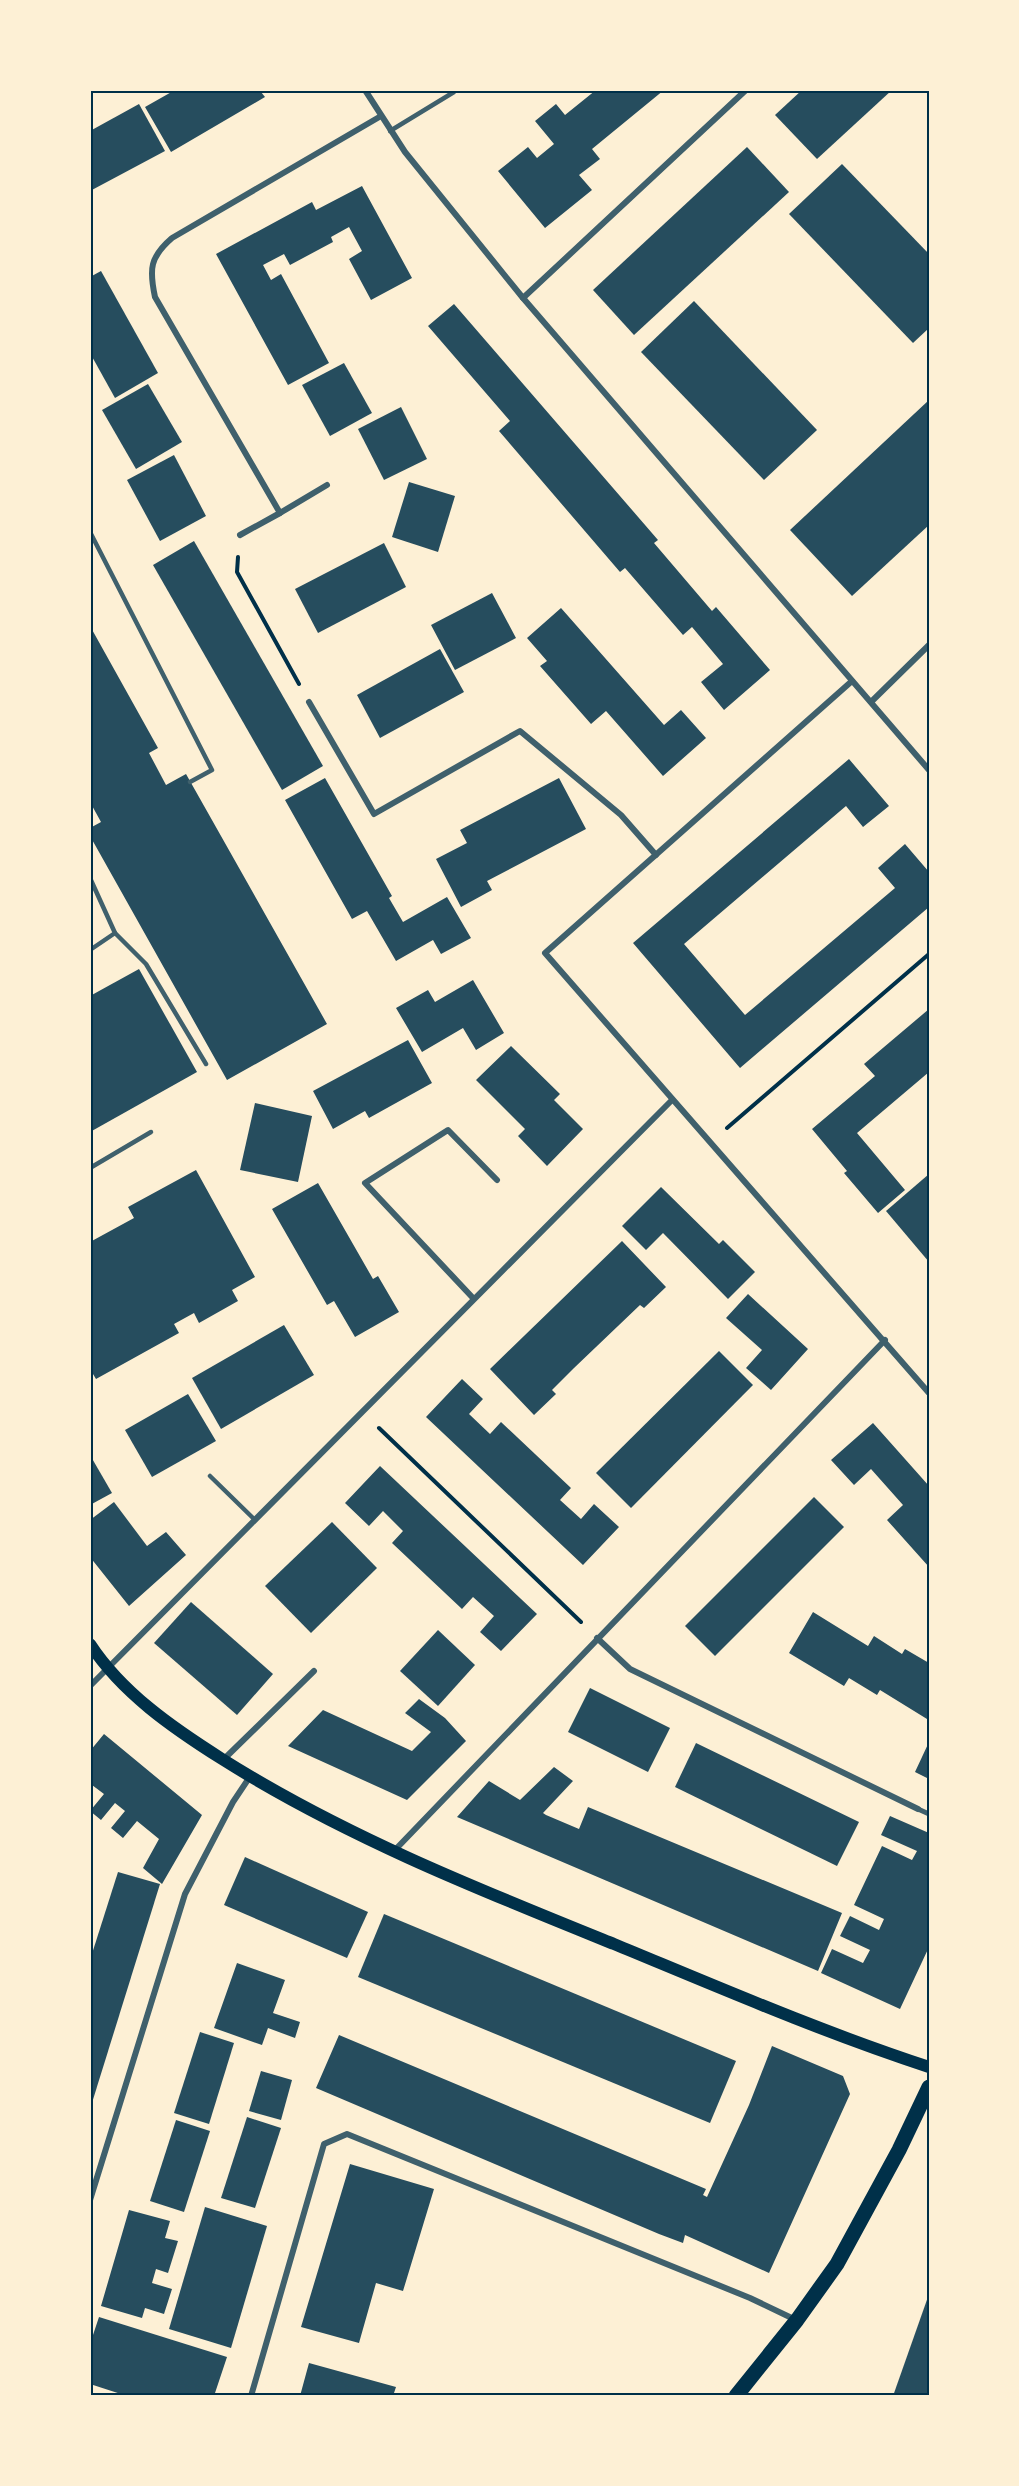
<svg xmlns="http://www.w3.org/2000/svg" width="1019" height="2486" font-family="Montserrat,sans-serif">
<rect width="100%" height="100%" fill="#fdf0d5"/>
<g fill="#264d5e">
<polygon points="175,90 264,90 261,92 265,97 171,152 145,107"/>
<polygon points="596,90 664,90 592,149 600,159 579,175 592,190 545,228 498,171 528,147 537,158 554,144 535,121 556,104 565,115"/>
<polygon points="802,90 892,90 817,159 775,115"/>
<polygon points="139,104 165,151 90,191 90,131"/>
<polygon points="747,147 789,192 634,335 593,290"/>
<polygon points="842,164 929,254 929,328 913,343 789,214"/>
<polygon points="362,186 412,278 371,300 349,259 362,251 349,227 331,237 333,242 290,265 284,254 263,265 271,280 281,274 329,363 288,385 216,254 312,202 316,210"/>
<polygon points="101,271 158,373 115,398 90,353 90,277"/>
<polygon points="694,301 817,430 764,480 641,352"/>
<polygon points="454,304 658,540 654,543 712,611 716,607 770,670 724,710 701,682 723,664 692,627 683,635 625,568 620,572 499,431 510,421 428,326"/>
<polygon points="344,363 372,413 330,436 302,385"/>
<polygon points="148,384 182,442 136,469 102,410"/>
<polygon points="929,400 929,525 852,596 790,530"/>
<polygon points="401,407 427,459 384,480 358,429"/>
<polygon points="174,455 206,516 160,541 127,480"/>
<polygon points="409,482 455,496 438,552 392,537"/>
<polygon points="194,541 323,766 282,790 153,565"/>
<polygon points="384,543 406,587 318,633 295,589"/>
<polygon points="492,593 516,638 455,670 431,625"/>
<polygon points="561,608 664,725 681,710 706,738 663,776 606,711 591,724 540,666 547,661 527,638"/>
<polygon points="90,626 158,748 149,753 166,785 186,774 327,1024 227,1080 90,836 90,828 101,822 90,802"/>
<polygon points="440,649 464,692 380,738 357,695"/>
<polygon points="849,759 889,806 863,827 846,806 684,944 745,1015 895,888 878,868 905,844 929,872 929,907 740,1068 633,943"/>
<polygon points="325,778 392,896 389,898 403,922 447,897 471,938 441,954 433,940 396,961 367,911 352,919 285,800"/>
<polygon points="559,778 586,829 487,881 492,890 461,907 436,859 467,843 460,830"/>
<polygon points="139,969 197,1072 90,1132 90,996"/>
<polygon points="473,980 504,1033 476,1050 463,1028 422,1052 396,1008 428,990 435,1002"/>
<polygon points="929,1009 929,1072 857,1133 905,1190 878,1213 844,1173 847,1171 812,1129 875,1076 864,1064"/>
<polygon points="408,1040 432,1083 369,1118 365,1111 333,1129 313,1091"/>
<polygon points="511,1046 560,1094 554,1100 583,1129 547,1166 518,1136 525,1129 476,1080"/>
<polygon points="255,1103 312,1116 298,1182 240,1170"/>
<polygon points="196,1170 255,1277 232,1290 238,1301 199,1323 194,1313 174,1324 179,1333 96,1379 90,1369 90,1242 134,1218 128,1207"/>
<polygon points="929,1174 929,1262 886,1211"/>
<polygon points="318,1183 373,1279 378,1276 399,1312 355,1337 334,1301 327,1305 272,1209"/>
<polygon points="661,1187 719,1244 723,1240 755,1272 728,1299 663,1233 646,1250 622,1226"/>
<polygon points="622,1241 666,1287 644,1308 640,1305 574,1368 552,1390 556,1394 534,1415 490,1369"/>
<polygon points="748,1294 808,1349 771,1390 746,1368 762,1350 726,1318"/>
<polygon points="284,1325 314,1375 221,1429 192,1378"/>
<polygon points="719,1351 753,1385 631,1508 596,1473"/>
<polygon points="462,1379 483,1399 469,1414 490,1434 501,1422 571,1488 560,1500 581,1519 594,1504 619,1527 583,1565 426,1417"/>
<polygon points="188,1394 216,1441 152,1477 125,1430"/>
<polygon points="873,1423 929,1486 929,1567 887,1520 903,1505 871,1469 854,1485 831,1460"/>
<polygon points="90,1455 112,1493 90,1505"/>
<polygon points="380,1466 537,1614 501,1651 480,1632 494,1616 473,1597 462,1609 392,1543 403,1531 383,1511 369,1526 345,1503"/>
<polygon points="814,1497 844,1527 715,1656 685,1626"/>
<polygon points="114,1502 147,1546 166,1532 186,1555 129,1606 90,1557 90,1520"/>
<polygon points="332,1522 377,1568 311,1633 265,1586"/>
<polygon points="191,1602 273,1674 237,1715 154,1643"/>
<polygon points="813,1612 868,1646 874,1636 902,1654 905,1649 929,1663 927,1719 880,1690 877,1695 849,1678 844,1686 789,1653"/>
<polygon points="438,1630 475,1665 438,1706 400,1671"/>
<polygon points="590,1688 670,1728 648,1772 568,1732"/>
<polygon points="419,1699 445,1718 466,1741 407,1800 288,1746 323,1710 412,1751 431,1732 405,1713"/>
<polygon points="104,1734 202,1815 162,1884 143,1868 159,1839 137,1821 123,1838 111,1828 125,1811 115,1803 101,1820 90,1811 104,1794 92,1785 90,1788 90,1751"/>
<polygon points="929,1742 929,1779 915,1772"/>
<polygon points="696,1743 859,1822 837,1866 675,1787"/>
<polygon points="554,1767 573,1781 543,1813 546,1815 579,1829 588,1807 842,1913 818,1971 457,1817 489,1781 520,1800"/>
<polygon points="890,1816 929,1833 929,1947 900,2009 821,1973 832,1949 863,1963 870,1950 840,1936 850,1916 879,1930 884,1919 854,1905 882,1846 912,1860 917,1851 881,1835"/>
<polygon points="245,1857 368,1912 347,1958 224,1905"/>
<polygon points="118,1872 160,1884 91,2106 90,1960"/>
<polygon points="384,1914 736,2061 710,2123 358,1977"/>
<polygon points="237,1963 285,1980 273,2013 300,2022 295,2038 268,2028 262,2045 214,2028"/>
<polygon points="200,2032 234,2043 209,2124 174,2113"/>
<polygon points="339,2035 706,2189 703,2195 707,2197 749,2105 772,2046 843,2076 850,2094 769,2273 685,2235 683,2243 659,2234 316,2088"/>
<polygon points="261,2071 292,2080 281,2120 249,2111"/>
<polygon points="247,2117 281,2128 255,2208 221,2198"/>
<polygon points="176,2120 210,2131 184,2212 150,2201"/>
<polygon points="350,2164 434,2189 403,2291 376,2283 359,2343 301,2327"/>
<polygon points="205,2207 267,2226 231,2348 169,2329"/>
<polygon points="129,2210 170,2221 165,2238 178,2241 168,2273 156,2269 152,2283 172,2289 164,2314 145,2308 142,2318 101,2306"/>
<polygon points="929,2294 929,2396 893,2396"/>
<polygon points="99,2317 227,2357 214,2396 127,2396 90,2384 90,2344"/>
<polygon points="309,2363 396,2387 393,2396 300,2396"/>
</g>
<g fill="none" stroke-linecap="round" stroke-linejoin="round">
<g stroke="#003049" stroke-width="4">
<polyline points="238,557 237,572 299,684"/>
<polyline points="727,1128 929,954"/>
<polyline points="379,1428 581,1622"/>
</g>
<g stroke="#3f606c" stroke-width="4.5">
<polyline points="390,131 454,92"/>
<polyline points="90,532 212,770 190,782"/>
<polyline points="90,878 115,933 90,950"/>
<polyline points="115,933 146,964 206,1064"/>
<polyline points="90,1168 151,1132"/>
<polyline points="210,1476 254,1519"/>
</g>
<polyline stroke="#3f606c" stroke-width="5" points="918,1809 929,1814"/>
<g stroke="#3f606c" stroke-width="6">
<polyline points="365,90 405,152 523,298 929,770"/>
<polyline points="523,298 746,90"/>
<polyline points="280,513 327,485"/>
<path d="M240 535 280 513 155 297C149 269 150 257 172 238L381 116"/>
<polyline points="852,681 545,953 929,1393"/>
<polyline points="309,702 374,814 520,731 621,815 656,855"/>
<polyline points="871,702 929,645"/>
<polyline points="473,1298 365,1183 448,1130 497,1180"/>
<polyline points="597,1638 630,1669 918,1809"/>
<polyline points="90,1686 672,1100"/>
<polyline points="223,1760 314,1671"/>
<polyline points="394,1851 885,1340"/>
<polyline points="90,2200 185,1894 233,1802 249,1778"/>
<polyline points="251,2396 324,2144 347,2134 750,2298 796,2320"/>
</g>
<path stroke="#003049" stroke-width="12" d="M90 1644C122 1693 173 1728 222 1759 344 1836 480 1890 614 1944 718 1987 822 2032 929 2067"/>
<polyline stroke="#003049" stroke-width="15" points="736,2396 797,2320 837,2264 899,2150 929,2087"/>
</g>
<rect width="1019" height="2486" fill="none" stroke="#fdf0d5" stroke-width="183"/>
<rect x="92" y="92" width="836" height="2302" fill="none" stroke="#003049" stroke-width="2"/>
</svg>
